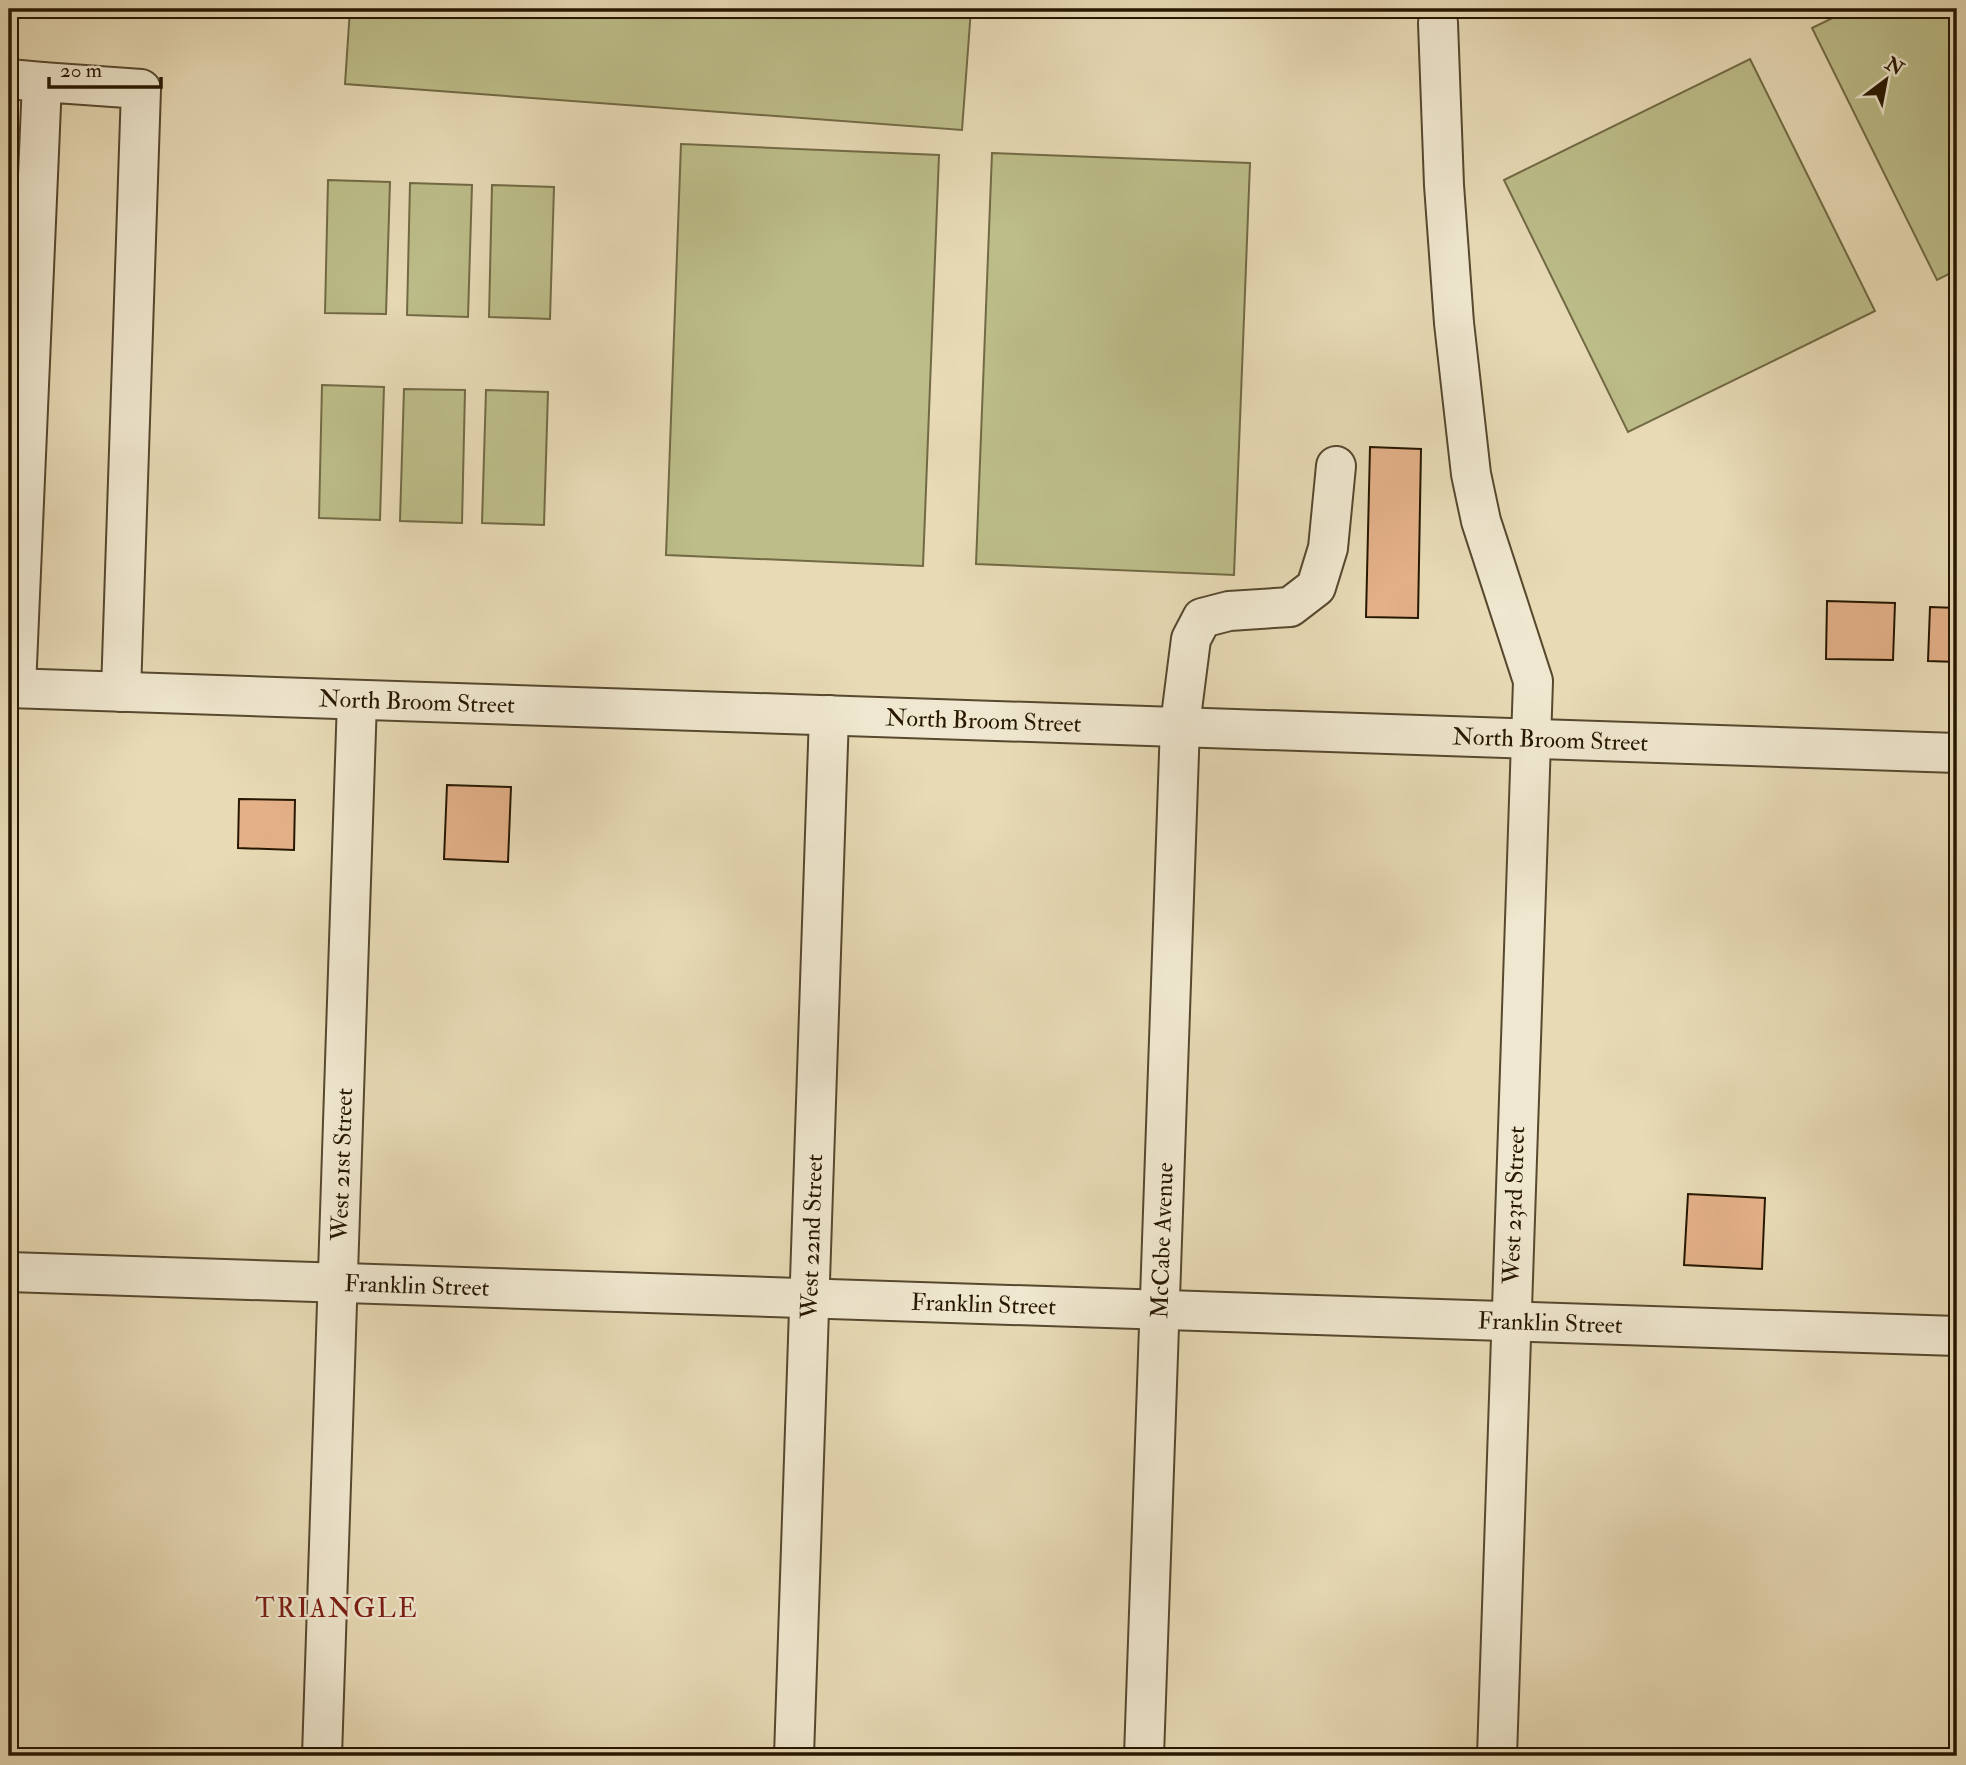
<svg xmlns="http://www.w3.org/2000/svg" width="1966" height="1765" font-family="'IM FELL Double Pica',serif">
<rect width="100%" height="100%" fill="#e7dab5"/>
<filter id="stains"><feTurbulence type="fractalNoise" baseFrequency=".00286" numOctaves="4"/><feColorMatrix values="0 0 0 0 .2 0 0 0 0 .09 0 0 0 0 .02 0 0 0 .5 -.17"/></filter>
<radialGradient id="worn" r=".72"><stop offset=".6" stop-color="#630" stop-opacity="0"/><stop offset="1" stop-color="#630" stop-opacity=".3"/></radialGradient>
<g fill="#bcbd89" stroke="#726a45" stroke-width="2">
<polygon points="350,9 971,9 962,130 345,84"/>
<polygon points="1851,9 1957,9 1957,270 1937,280 1812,28"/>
<polygon points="1750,59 1875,311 1628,432 1504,180"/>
<polygon points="681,144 939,155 923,566 666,555"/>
<polygon points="992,153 1250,163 1234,575 976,564"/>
<polygon points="328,180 390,182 386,314 325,313"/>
<polygon points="410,183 472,185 468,317 407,315"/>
<polygon points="492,185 554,187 550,319 489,317"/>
<polygon points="322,385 384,387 380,520 319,518"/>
<polygon points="404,389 465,390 462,523 400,521"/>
<polygon points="486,390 548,392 544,525 482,523"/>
</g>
<g fill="#e3b088" stroke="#271701" stroke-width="2">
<polygon points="1370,447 1421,449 1418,618 1366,617"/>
<polygon points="1827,601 1895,603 1893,660 1826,659"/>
<polygon points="1930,607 1957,608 1957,662 1928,661"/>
<polygon points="447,785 511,787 508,862 444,859"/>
<polygon points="239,799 295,800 294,850 238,848"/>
<polygon points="1688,1194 1765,1198 1762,1269 1684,1265"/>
</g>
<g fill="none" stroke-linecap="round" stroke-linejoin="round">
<defs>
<g id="minor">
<polyline points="1438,23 1444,185 1454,323 1471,474 1481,521 1533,681 1497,1756"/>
<polyline points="9,79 42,82"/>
<path id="s1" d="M9 688 1957 753"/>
<polyline points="16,688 42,82 141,89 121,692"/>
<path id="s2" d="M9 1272 1957 1336"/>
<path id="s3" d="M322 1756 357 700"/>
<path id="s4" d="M794 1756 829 715"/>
<path id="s5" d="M1144 1756 1180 725 1191 639 1202 618 1229 611 1290 607 1316 587 1328 548 1336 466"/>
</g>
</defs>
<use href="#minor" stroke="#57482e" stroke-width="42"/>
<use href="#minor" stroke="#efe7cf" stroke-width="38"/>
</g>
<g text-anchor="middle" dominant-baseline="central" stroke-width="5" stroke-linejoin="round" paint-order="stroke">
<g font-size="24" fill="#271701" stroke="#efe7cf">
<text stroke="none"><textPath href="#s1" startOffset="408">North Broom Street</textPath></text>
<text stroke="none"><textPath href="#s1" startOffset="975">North Broom Street</textPath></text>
<text stroke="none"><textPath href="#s1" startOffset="1542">North Broom Street</textPath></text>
<text stroke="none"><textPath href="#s3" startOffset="592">West 21st Street</textPath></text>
<text transform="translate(1514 1205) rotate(-88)">West 23rd Street</text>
<text stroke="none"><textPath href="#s4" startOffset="520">West 22nd Street</textPath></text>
<text stroke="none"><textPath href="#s5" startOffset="516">McCabe Avenue</textPath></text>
<text stroke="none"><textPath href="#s2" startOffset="408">Franklin Street</textPath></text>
<text stroke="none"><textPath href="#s2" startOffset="975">Franklin Street</textPath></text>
<text stroke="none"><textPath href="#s2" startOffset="1542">Franklin Street</textPath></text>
</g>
<g font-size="26" letter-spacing="2" fill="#7a1f14" stroke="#efe7cf">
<text x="337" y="1609">TRIANGLE</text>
</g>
</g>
<rect width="1966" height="1765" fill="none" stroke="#e7dab5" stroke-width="35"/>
<rect x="10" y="10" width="1945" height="1744" fill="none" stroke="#271701" stroke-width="3.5"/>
<rect x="18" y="18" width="1931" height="1730" fill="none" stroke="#271701" stroke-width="2"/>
<g transform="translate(1886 80) rotate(32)" stroke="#efe7cf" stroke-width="5" paint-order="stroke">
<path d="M0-5L12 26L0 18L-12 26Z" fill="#271701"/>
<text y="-10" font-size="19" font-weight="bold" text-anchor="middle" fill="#271701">N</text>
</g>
<path d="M49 77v10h112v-10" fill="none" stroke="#271701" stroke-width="3.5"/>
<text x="60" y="77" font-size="21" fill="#271701" stroke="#efe7cf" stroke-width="5" paint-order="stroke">20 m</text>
<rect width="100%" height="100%" filter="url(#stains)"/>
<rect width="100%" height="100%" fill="url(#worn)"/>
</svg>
